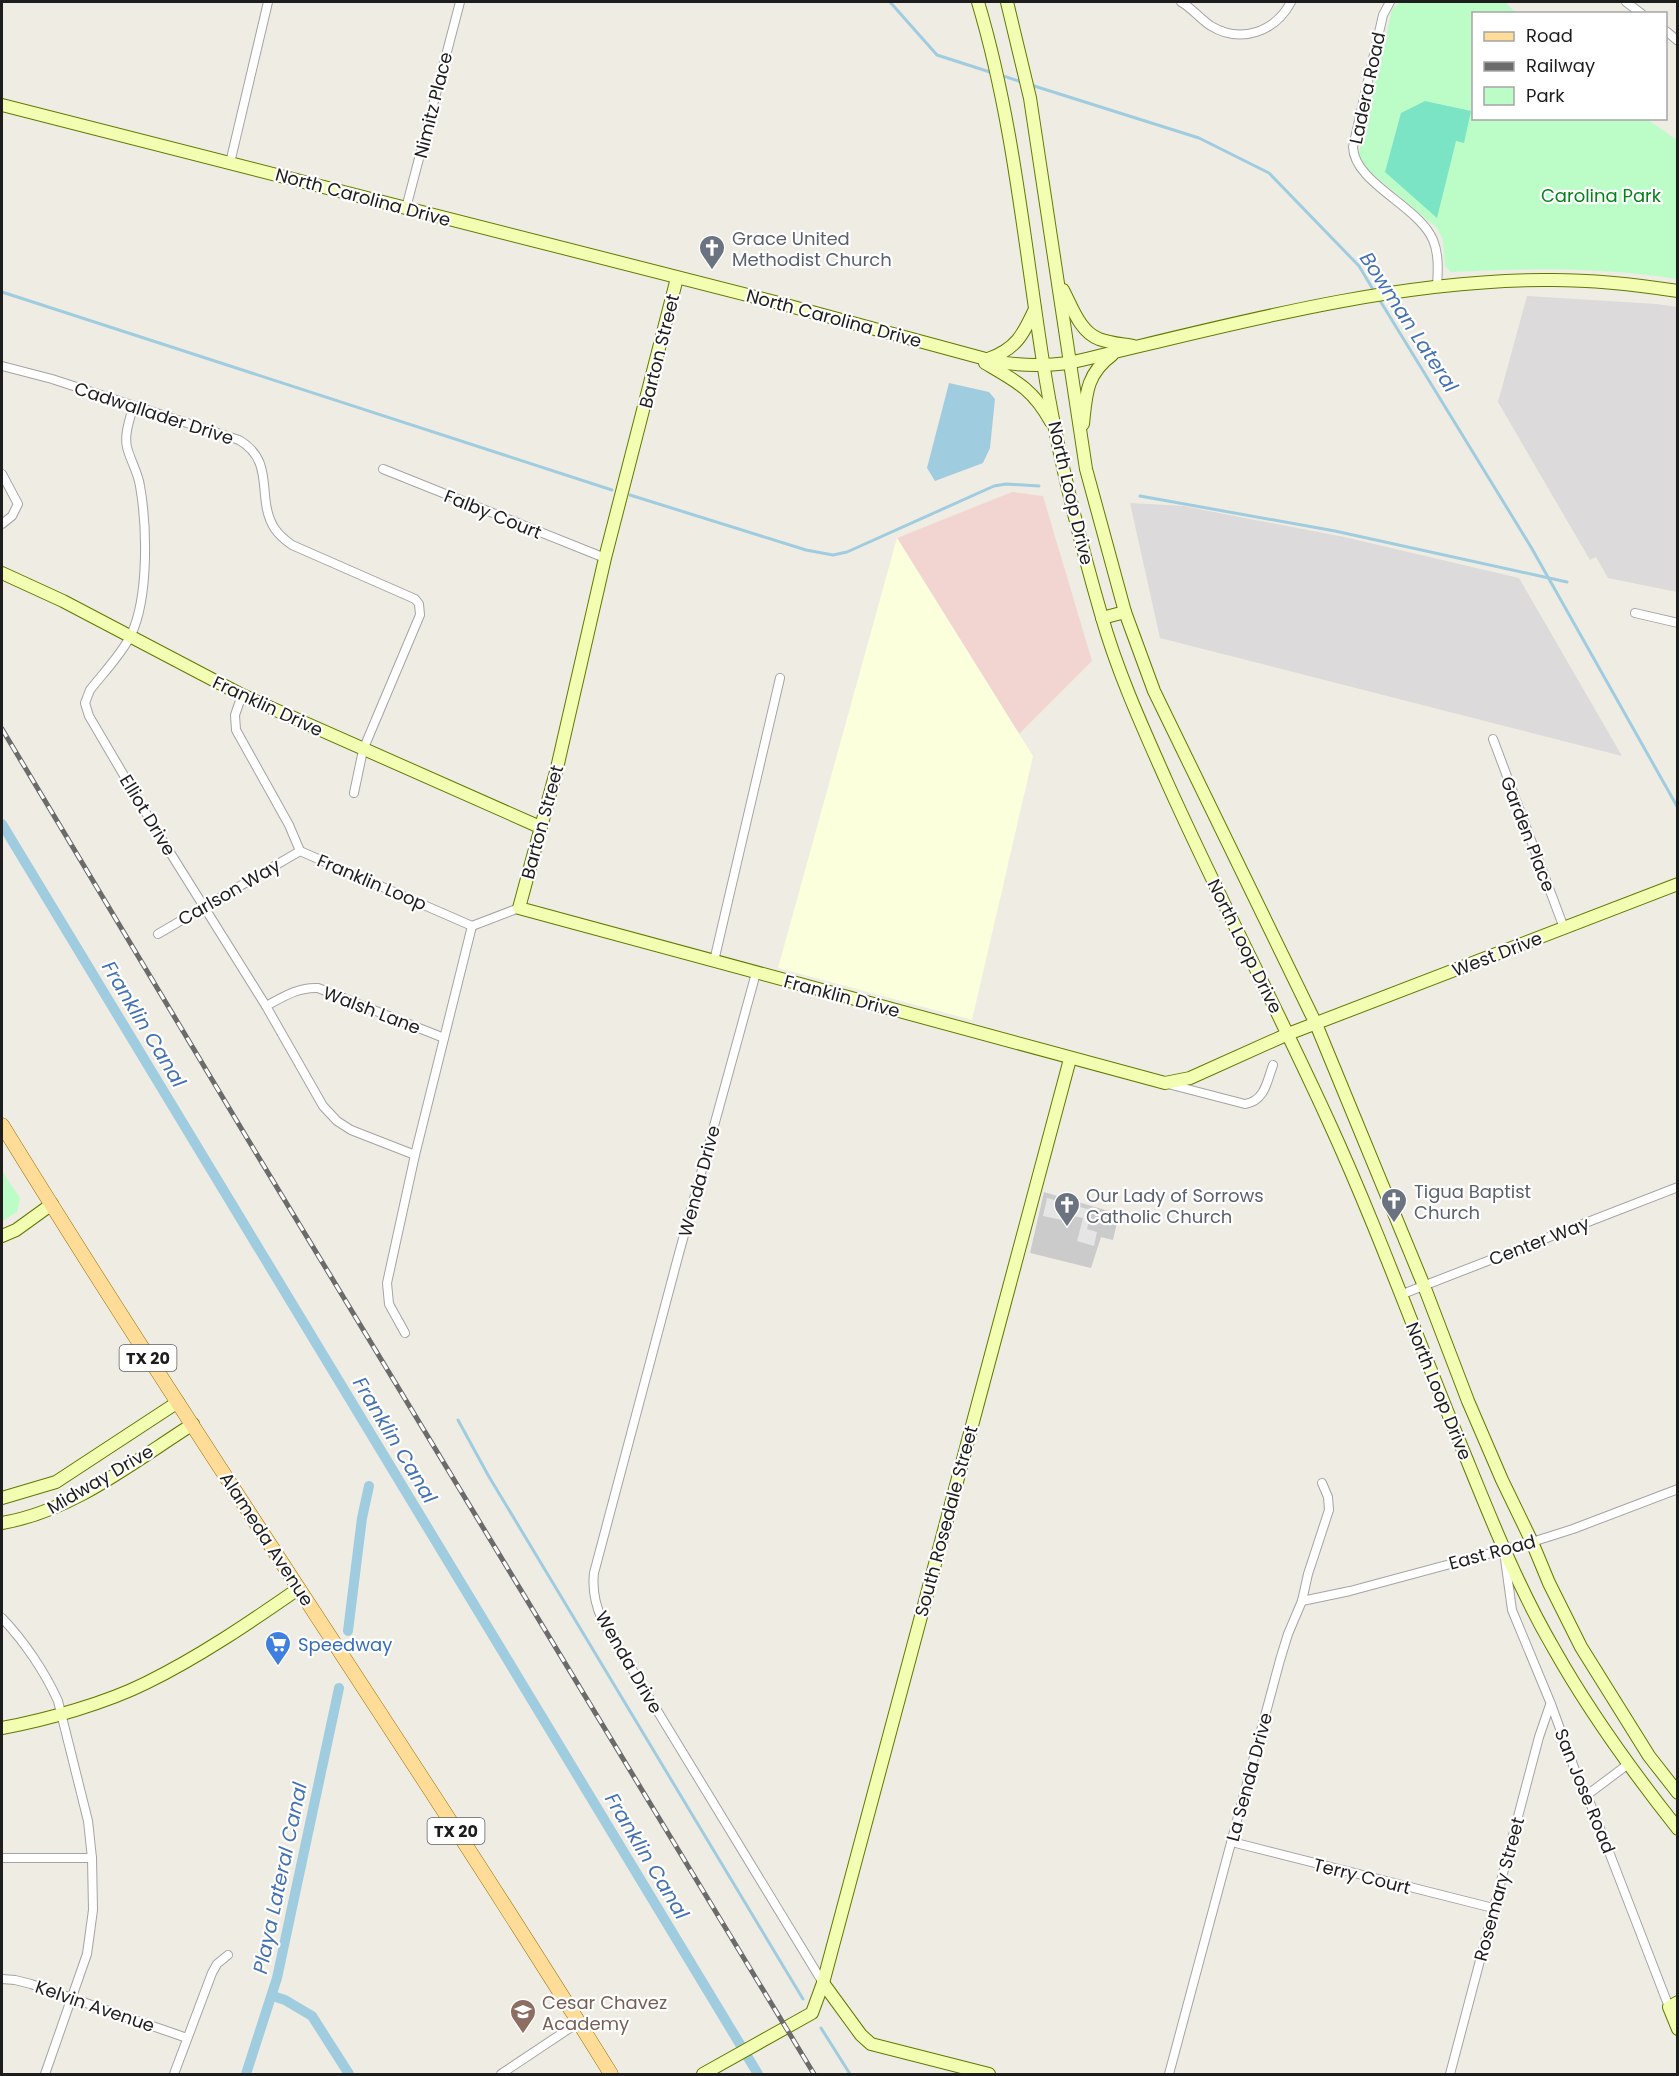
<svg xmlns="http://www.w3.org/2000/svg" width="1679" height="2076" font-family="Poppins,sans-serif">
<rect width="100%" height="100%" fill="#efece3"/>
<g fill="#dcdada">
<polygon points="1527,296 1656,304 1677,307 1677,592 1608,578 1596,557 1590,560 1498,402"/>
<polygon points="1130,503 1183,506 1344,537 1519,578 1622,756 1160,638"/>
</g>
<polygon fill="#f2d5d0" points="1012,492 1043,496 1092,661 1019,734 897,538"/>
<polygon fill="#fcffdc" points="897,538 1033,756 972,1020 778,968"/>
<polygon fill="#cbcbcb" points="1044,1192 1119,1214 1113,1240 1101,1237 1091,1268 1030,1253"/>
<g fill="#bcfdc7">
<path d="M1400 2H1505L1516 13 1474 14V118L1647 119 1677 140V279C1602 267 1527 268 1451 272L1445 266 1443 240 1437 228 1367 169 1358 156 1392 9Z"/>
<polygon points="2,1171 20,1198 17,1212 2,1221"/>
</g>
<polygon fill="#7be4c5" points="1425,101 1471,111 1464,143 1456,141 1437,218 1385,172 1401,113"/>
<polygon fill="#e5e5e5" points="1047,1198 1091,1210 1087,1229 1097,1232 1094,1246 1077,1241 1083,1218 1064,1214 1062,1220 1043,1216"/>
<polygon fill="#a0cce0" points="949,383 989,392 995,399 990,448 983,463 935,481 927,468"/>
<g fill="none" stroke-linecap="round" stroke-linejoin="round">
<g stroke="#a0cce0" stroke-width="3">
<polyline points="890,2 937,55 993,73"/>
<polyline points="1000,75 1022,82"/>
<polyline points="1031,85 1199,138 1269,173 1359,266 1374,291"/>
<polyline points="2,292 612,490"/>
<polyline points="1379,299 1531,547 1678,808"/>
<polyline points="630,495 806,550 833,555 847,552 994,486 1006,484 1039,486"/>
<polyline points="1140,496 1335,531 1567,582"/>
<polyline points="458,1420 488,1475 803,1999"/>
<polyline points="821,2028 850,2074"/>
</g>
<g stroke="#a0cce0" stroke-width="10">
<polyline points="2,824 758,2074"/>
<polyline points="348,1631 362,1518 369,1486"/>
<polyline points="273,1996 285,2000 312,2016 349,2074"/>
<polyline points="246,2074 277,1978 339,1688"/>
</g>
<defs>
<g id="street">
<path d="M1181 2C1192 8 1200 19 1211 26 1241 44 1275 32 1291 2"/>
<path d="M1390 2 1383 15 1353 147C1354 183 1419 206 1433 240 1439 254 1438 271 1437 286"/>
<polyline points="1626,2 1642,14"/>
<polyline points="1666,31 1678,41"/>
<polyline points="230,163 268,2"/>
<polyline points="406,208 460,2"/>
<path d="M2 366 52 379 239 440C277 462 255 499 275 529 279 535 285 540 292 545L415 599 419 604 420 615 363 750 354 793"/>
<path d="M133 407C130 419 124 434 127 447 130 460 138 472 140 486 147 526 149 597 131 635 121 655 104 672 90 690L85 703 89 716 156 830 266 1006 323 1106 337 1121 351 1130 415 1155"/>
<polyline points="383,469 605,558"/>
<polyline points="2,474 18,504 12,516 2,524"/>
<polyline points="1635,613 1678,623"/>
<polyline points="242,695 235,715 236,730 289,825 300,851 472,926"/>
<polyline points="1493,739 1564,928"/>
<polyline points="472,926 519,908"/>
<polyline points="158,934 300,851"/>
<polyline points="714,961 780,678"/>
<path d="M756 973 678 1257 594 1573C592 1590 595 1604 602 1620L823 1983"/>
<path d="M266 1006C283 997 298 987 318 988L444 1038"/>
<path d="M1168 1084 1245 1104C1265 1101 1267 1081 1273 1065"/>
<polyline points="1400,1295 1678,1187"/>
<polyline points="405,1333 389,1304 387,1283 415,1155 472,926"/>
<polyline points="1505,1559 1512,1610 1551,1704 1580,1784 1587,1795 1669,2007"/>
<polyline points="1302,1601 1350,1591 1532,1542 1573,1529 1678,1489"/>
<path d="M2 1618C24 1641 45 1672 58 1701L88 1821 92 1858 93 1910 87 1954 45 2074"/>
<polyline points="1587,1795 1627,1765"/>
<polyline points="1232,1842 1493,1908"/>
<polyline points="2,1858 92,1858"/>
<polyline points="2,1979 15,1980 31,1984 187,2038"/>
<polyline points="174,2074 212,1973 217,1964 228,1955"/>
<polyline points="501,2074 579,2022"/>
<polyline points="1169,2074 1280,1660 1288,1634 1302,1601 1308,1574 1329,1510 1328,1497 1322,1483"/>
<polyline points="1450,2074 1539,1737 1550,1705"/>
</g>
<g id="secondary">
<path d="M978 2C1013 119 1024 241 1043 362 1056 447 1077 531 1101 614 1117 671 1142 726 1166 780 1217 894 1276 1006 1328 1120 1379 1231 1420 1347 1467 1460 1493 1524 1519 1589 1554 1649 1590 1713 1632 1771 1678 1829"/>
<polyline points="1007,2 1030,98 1086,469 1125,612 1154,691 1316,1024 1424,1286 1468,1401 1502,1480 1532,1542 1549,1583 1581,1647 1649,1756 1678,1793"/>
<path d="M2 105 775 302 993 361C1019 366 1043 366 1069 363 1222 327 1385 281 1542 280 1587 279 1633 284 1678 291"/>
<polyline points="677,278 605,558 557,768 519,908 1165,1083 1190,1078 1288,1034 1678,884"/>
<path d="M1063 290C1072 307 1080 332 1099 339 1109 343 1122 344 1133 346"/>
<path d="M988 359C1016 349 1023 335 1035 309"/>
<path d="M985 363C1016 381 1033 389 1051 422"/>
<path d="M1083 424C1086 395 1086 374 1112 355"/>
<polyline points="2,573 63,601 242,695 540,827"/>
<polyline points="1102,618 1125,612"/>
<polyline points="2,1236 16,1230 52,1204"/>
<polyline points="2,1498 56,1482 178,1402"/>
<path d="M2 1523C73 1511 133 1462 193 1424"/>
<path d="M2 1728C46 1720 106 1703 146 1683 199 1657 249 1623 298 1589"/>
<polyline points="823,1983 861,2035 871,2044 989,2074"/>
<polyline points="1678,2002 1669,2007 1678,2029"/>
<polyline points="703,2074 812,2013 823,1983 1070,1059"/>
</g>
<path id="primary" d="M2 1125C199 1445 413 1755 611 2074"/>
</defs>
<use href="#street" stroke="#a4a4a4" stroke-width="10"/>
<use href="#secondary" stroke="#617900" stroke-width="14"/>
<use href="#primary" stroke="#977300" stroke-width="15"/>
<use href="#street" stroke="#fff" stroke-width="8"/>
<use href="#secondary" stroke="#f3feb2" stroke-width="12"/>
<use href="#primary" stroke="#ffdc98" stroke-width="14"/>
<defs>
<polyline id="rail" points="2,729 247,1138 814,2074"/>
</defs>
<use href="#rail" stroke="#6b6b6b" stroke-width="5"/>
<use href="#rail" stroke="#fff" stroke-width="3" stroke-dasharray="9" stroke-linecap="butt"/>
</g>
<defs>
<symbol id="church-pin" viewBox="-11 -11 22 30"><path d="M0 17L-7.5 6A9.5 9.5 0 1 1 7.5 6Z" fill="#6b7280" stroke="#fff"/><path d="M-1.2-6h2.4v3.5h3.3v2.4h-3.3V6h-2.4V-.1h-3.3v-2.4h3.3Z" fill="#fff"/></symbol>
<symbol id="supermarket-pin" viewBox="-11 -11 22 30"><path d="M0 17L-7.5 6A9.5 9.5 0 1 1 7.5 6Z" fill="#3f7fe0" stroke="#fff"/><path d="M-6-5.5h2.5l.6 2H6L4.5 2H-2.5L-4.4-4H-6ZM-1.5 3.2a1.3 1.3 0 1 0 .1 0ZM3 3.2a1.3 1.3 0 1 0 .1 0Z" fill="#fff"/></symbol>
<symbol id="school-pin" viewBox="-11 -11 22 30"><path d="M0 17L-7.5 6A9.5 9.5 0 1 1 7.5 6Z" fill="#8d6e63" stroke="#fff"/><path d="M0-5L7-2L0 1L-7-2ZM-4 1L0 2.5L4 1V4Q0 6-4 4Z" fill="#fff"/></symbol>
</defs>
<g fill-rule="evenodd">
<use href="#church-pin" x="697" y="233" width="30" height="40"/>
<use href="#church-pin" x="1379" y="1186" width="30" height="40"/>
<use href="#church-pin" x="1052" y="1190" width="30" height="40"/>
<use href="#supermarket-pin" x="263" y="1629" width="30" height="40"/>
<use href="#school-pin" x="508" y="1997" width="30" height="40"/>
</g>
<g text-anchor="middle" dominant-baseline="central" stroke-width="4.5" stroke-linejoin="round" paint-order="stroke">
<g fill="#fff" stroke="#616161" stroke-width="1.5">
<rect x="119.5" y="1345" width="57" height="26" rx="4.5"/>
<rect x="427.5" y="1818" width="57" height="26" rx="4.5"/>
</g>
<g font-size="16" font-weight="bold" fill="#1d1d1d">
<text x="148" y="1358">TX 20</text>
<text x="456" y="1831">TX 20</text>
</g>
<g font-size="18" fill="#1d1d1d" stroke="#fff">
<text transform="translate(1367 88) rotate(-78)">Ladera Road</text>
<text transform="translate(433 105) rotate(-76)">Nimitz Place</text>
<text transform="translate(363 197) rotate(15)">North Carolina Drive</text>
<text transform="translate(834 318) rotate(15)">North Carolina Drive</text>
<text transform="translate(659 351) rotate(-76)">Barton Street</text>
<text transform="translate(154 413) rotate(18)">Cadwallader Drive</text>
<text transform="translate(1071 493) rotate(77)">North Loop Drive</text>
<text transform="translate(493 514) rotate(22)">Falby Court</text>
<text transform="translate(268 706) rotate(25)">Franklin Drive</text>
<text transform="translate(148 815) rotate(59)">Elliot Drive</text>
<text transform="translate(542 822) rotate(-75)">Barton Street</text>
<text transform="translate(1528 834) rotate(69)">Garden Place</text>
<text transform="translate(372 882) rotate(23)">Franklin Loop</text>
<text transform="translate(229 892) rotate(-30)">Carlson Way</text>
<text transform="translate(1245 946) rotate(64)">North Loop Drive</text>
<text transform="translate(1497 954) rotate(-21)">West Drive</text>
<text transform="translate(842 996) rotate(15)">Franklin Drive</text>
<text transform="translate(372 1010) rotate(21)">Walsh Lane</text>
<text transform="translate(699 1181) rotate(-75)">Wenda Drive</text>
<text transform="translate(1539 1241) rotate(-21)">Center Way</text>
<text transform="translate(1439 1391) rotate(68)">North Loop Drive</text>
<text transform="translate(100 1479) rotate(-30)">Midway Drive</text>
<text transform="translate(946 1521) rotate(-75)">South Rosedale Street</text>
<text transform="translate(267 1539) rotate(57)">Alameda Avenue</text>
<text transform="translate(1492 1552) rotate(-15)">East Road</text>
<text transform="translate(629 1662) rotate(60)">Wenda Drive</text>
<text transform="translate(1249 1777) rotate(-75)">La Senda Drive</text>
<text transform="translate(1585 1791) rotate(68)">San Jose Road</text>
<text transform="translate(1362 1876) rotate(14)">Terry Court</text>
<text transform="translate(1499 1889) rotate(-75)">Rosemary Street</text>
<text transform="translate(95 2006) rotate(19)">Kelvin Avenue</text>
</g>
<g font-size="18" fill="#04831a" stroke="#fff">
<text x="1601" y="195">Carolina Park</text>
</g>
<g font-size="18" fill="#5b616d" stroke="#fff" text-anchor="start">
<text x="732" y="238">Grace United<tspan x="732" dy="21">Methodist Church</tspan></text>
<text x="1414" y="1191">Tigua Baptist<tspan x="1414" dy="21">Church</tspan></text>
<text x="1086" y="1195">Our Lady of Sorrows<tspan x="1086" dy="21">Catholic Church</tspan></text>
</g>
<g font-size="18" fill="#366cbe" stroke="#fff" text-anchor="start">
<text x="298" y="1644">Speedway</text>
</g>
<g font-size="18" fill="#785e54" stroke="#fff" text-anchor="start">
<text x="542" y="2002">Cesar Chavez<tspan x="542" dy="21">Academy</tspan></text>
</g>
<g font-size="20" font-style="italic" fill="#4471b3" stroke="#fff">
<text transform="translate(1409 322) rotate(57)">Bowman Lateral</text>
<text transform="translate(144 1024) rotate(59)">Franklin Canal</text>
<text transform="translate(395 1440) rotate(59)">Franklin Canal</text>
<text transform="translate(647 1856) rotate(59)">Franklin Canal</text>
<text transform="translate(280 1878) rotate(-78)">Playa Lateral Canal</text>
</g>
</g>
<rect width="1679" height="2076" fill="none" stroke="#1d1d1d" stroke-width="6"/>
<rect x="1472" y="12" width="195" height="108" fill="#ffffff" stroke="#a5a5a5" stroke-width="1.5"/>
<rect x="1484" y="32" width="30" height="9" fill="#ffdc98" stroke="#a5a5a5" stroke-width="1.5"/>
<text x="1526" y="42" font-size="18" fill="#1d1d1d">Road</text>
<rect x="1484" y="62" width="30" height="9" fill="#6b6b6b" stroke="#a5a5a5" stroke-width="1.5"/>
<text x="1526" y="72" font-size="18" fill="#1d1d1d">Railway</text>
<rect x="1484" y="87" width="30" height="18" fill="#bcfdc7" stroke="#a5a5a5" stroke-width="1.5"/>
<text x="1526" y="102" font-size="18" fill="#1d1d1d">Park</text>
</svg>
